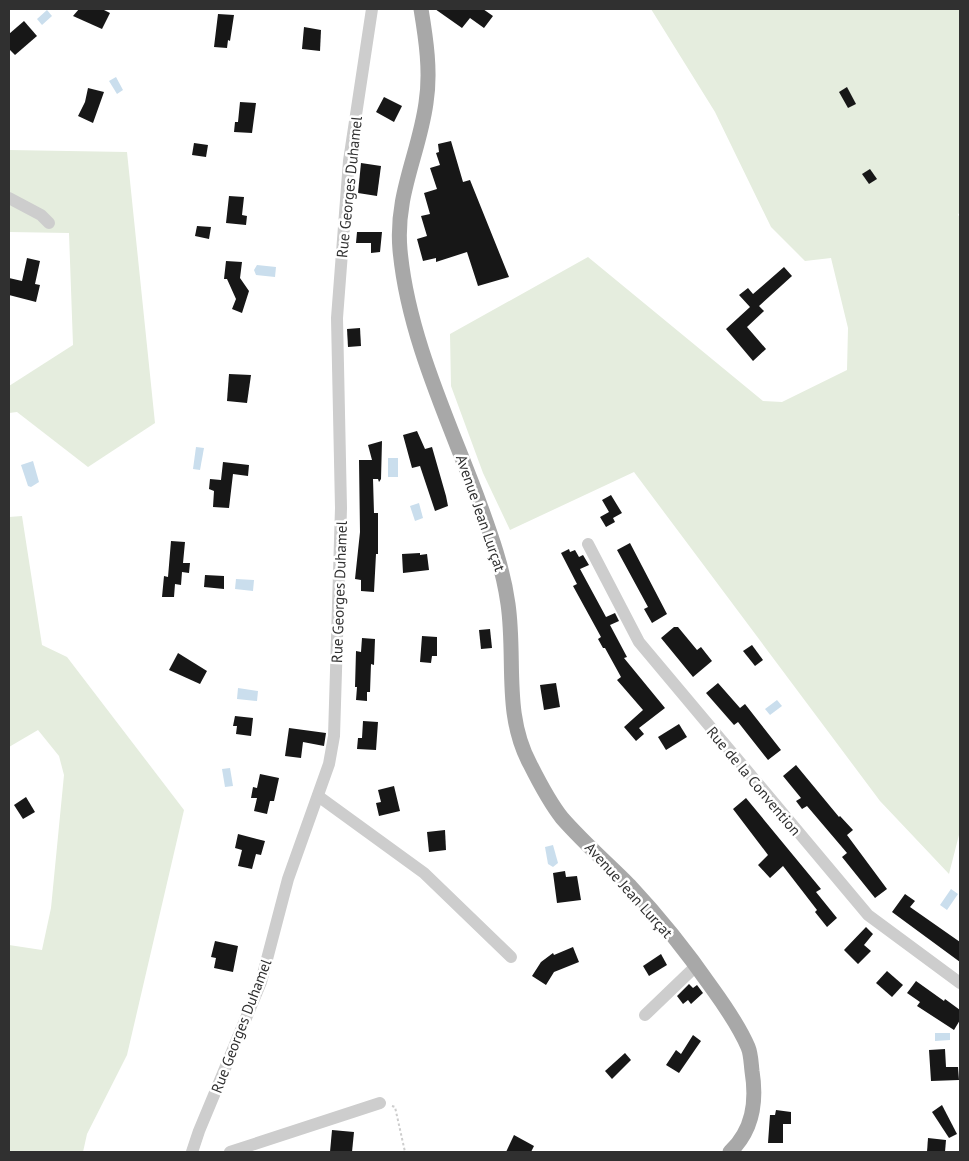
<svg xmlns="http://www.w3.org/2000/svg" width="969" height="1161" font-family="'PT Sans',sans-serif">
<rect width="100%" height="100%" fill="#fff"/>
<g fill="#e5edde">
<polygon points="651,9 960,9 960,211 958,215 960,217 960,831 949,874 880,801 634,472 510,530 483,473 451,386 450,334 588,257 763,401 782,402 847,370 848,328 831,258 805,261 771,227 715,112"/>
<polygon points="9,150 127,152 155,423 88,467 17,412 9,413 9,386 73,345 69,233 9,232"/>
<polygon points="22,516 42,645 67,657 184,810 127,1055 87,1134 83,1152 9,1152 9,945 42,950 51,908 64,775 59,756 38,730 9,747 9,517"/>
</g>
<g fill="#cadeed">
<polygon points="47,10 52,16 42,25 37,19"/>
<polygon points="116,77 123,90 117,94 109,81"/>
<polygon points="257,265 276,267 275,277 256,275 254,270"/>
<polygon points="196,447 204,448 200,470 193,469"/>
<rect x="388" y="458" width="10" height="19"/>
<polygon points="33,461 39,482 31,487 28,486 21,465"/>
<polygon points="419,503 423,518 415,521 410,506"/>
<polygon points="236,579 254,580 253,591 235,589"/>
<polygon points="238,688 258,691 257,701 237,699"/>
<polygon points="777,700 782,706 770,715 765,709"/>
<polygon points="230,768 233,786 225,787 222,769"/>
<polygon points="553,845 558,863 553,867 548,864 545,847"/>
<polygon points="951,889 958,894 947,910 940,905"/>
<polygon points="935,1033 950,1033 950,1040 935,1041"/>
</g>
<g fill="#171717">
<polygon points="79,9 102,9 110,13 102,29 73,16"/>
<polygon points="435,9 483,9 493,16 484,28 470,18 462,28"/>
<polygon points="218,14 234,15 230,41 228,40 227,48 214,47"/>
<polygon points="24,21 37,36 15,55 9,49 9,34"/>
<polygon points="304,27 321,30 320,51 302,49"/>
<polygon points="847,87 856,104 848,108 839,92"/>
<polygon points="88,88 104,92 93,123 78,116 85,102"/>
<polygon points="384,97 402,106 394,122 376,112"/>
<polygon points="240,102 256,103 252,133 234,132 235,122 238,122"/>
<polygon points="451,141 463,182 470,180 509,277 478,286 467,252 436,262 436,258 423,261 417,239 427,236 421,216 430,214 424,193 437,189 430,168 440,165 436,153 439,152 438,144"/>
<polygon points="194,143 208,145 206,157 192,155"/>
<polygon points="361,163 381,166 377,196 358,193"/>
<polygon points="870,169 877,179 869,184 862,174"/>
<polygon points="229,196 244,197 242,215 247,216 246,225 226,223"/>
<polygon points="197,226 211,227 209,239 195,236"/>
<polygon points="357,232 382,232 380,252 371,253 371,243 356,243"/>
<polygon points="27,258 40,261 35,284 40,285 36,302 9,295 9,278 22,281"/>
<polygon points="226,261 242,262 240,278 249,291 242,313 232,309 236,299 227,279 224,279"/>
<polygon points="784,267 792,276 759,306 764,311 747,327 766,349 753,361 726,329 750,307 739,295 748,288 753,294"/>
<polygon points="360,328 361,346 348,347 347,329"/>
<polygon points="229,374 251,375 247,403 227,401"/>
<polygon points="417,431 425,449 432,447 446,496 448,506 435,511 420,466 412,468 403,435"/>
<polygon points="382,441 381,479 379,482 378,479 373,479 374,513 378,513 378,554 376,554 374,592 361,591 361,580 355,579 360,532 359,460 372,460 368,445"/>
<polygon points="223,462 249,465 248,476 233,474 229,508 213,507 214,491 209,489 210,479 221,480"/>
<polygon points="611,495 622,513 613,518 615,522 606,527 600,517 609,512 602,500"/>
<polygon points="171,541 185,542 183,563 190,563 189,573 182,572 181,585 175,584 174,597 162,597 164,576 168,577"/>
<polygon points="630,543 667,614 652,623 644,609 648,607 617,550"/>
<polygon points="569,549 570,552 575,550 579,557 583,555 589,565 580,569 606,617 615,613 619,621 610,625 627,657 624,658 665,708 639,728 644,734 636,741 624,727 643,710 617,680 621,677 605,648 603,648 598,639 601,637 573,586 577,584 561,553"/>
<polygon points="420,553 420,555 427,554 429,570 403,573 402,554"/>
<polygon points="205,575 224,576 224,589 204,587"/>
<polygon points="674,627 678,627 697,650 701,647 712,661 693,677 661,638"/>
<polygon points="490,629 492,648 481,649 479,630"/>
<polygon points="422,636 437,637 437,656 432,656 431,663 420,662"/>
<polygon points="362,638 375,639 374,665 371,664 370,692 367,692 367,701 356,700 357,687 355,687 356,651 361,652"/>
<polygon points="752,645 763,660 755,666 743,651"/>
<polygon points="178,653 207,671 200,684 169,670"/>
<polygon points="556,683 560,707 544,710 540,685"/>
<polygon points="718,683 740,708 745,704 781,750 768,760 738,722 734,725 706,693"/>
<polygon points="235,716 253,718 251,736 236,734 237,726 233,726"/>
<polygon points="363,721 378,722 376,750 357,749 358,738 362,738"/>
<polygon points="679,724 687,737 666,750 658,737"/>
<polygon points="289,728 326,733 324,746 303,742 301,758 285,756"/>
<polygon points="796,765 839,817 840,816 853,830 847,835 887,889 875,898 842,857 847,853 807,806 802,809 796,801 801,798 783,776"/>
<polygon points="260,774 279,778 274,801 270,801 267,814 254,811 257,798 251,798 253,787 257,788"/>
<polygon points="394,786 400,811 379,816 376,803 381,802 378,790"/>
<polygon points="26,797 35,812 23,819 14,805"/>
<polygon points="746,798 821,889 816,892 837,918 827,927 815,912 817,910 783,866 770,878 758,865 768,855 733,809"/>
<polygon points="445,830 446,850 429,852 427,832"/>
<polygon points="238,834 265,841 261,855 256,854 252,869 238,866 242,850 235,848"/>
<polygon points="565,871 566,877 577,876 581,900 557,903 553,873"/>
<polygon points="905,894 915,901 910,907 960,942 960,962 892,912"/>
<polygon points="866,927 873,934 864,945 871,951 858,964 844,950"/>
<polygon points="215,941 238,946 233,972 214,968 216,958 211,957"/>
<polygon points="573,947 579,962 554,972 546,985 532,976 541,962 553,953 554,955"/>
<polygon points="661,954 667,965 649,976 643,966"/>
<polygon points="887,971 903,985 892,997 876,983"/>
<polygon points="916,981 944,1001 945,999 960,1010 960,1020 954,1030 917,1006 920,1002 907,993"/>
<polygon points="689,984 693,988 697,985 703,993 691,1004 688,1000 683,1004 677,996"/>
<polygon points="693,1035 701,1041 679,1073 666,1065 676,1050 681,1054"/>
<polygon points="945,1049 946,1067 958,1067 959,1080 931,1081 929,1050"/>
<polygon points="625,1053 631,1060 612,1079 605,1071"/>
<polygon points="942,1105 957,1134 949,1138 932,1112"/>
<polygon points="776,1110 791,1112 791,1124 783,1124 783,1143 768,1143 770,1115 775,1115"/>
<polygon points="332,1130 354,1132 352,1152 330,1152"/>
<polygon points="514,1135 534,1146 531,1152 506,1152"/>
<polygon points="928,1138 946,1140 945,1152 927,1152"/>
</g>
<g fill="none" stroke-linecap="round" stroke-linejoin="round">
<polyline stroke="#cdcdcd" stroke-width="2" stroke-dasharray="2.5 2.5" stroke-linecap="butt" points="392,1106 395,1107 405,1152"/>
<g stroke="#cdcdcd" stroke-width="12">
<polyline points="9,198 41,215 49,223"/>
<polyline points="588,544 639,642 868,915 960,983"/>
<polyline points="318,796 424,873 511,957"/>
<polyline points="645,1015 696,966"/>
<polyline points="192,1152 199,1131 261,982 288,879 329,764 334,736 341,508 337,318 349,161 372,9"/>
<polyline points="230,1152 380,1103"/>
</g>
<path stroke="#a8a8a8" stroke-width="15" d="M421 9C426 39 431 72 426 103 419 154 395 195 400 250 408 337 449 421 479 502 491 535 503 568 508 604 516 660 503 714 530 764 539 782 550 803 562 818 583 842 607 863 629 885 659 917 687 952 712 988 725 1006 739 1026 748 1047 751 1054 751 1063 752 1071 757 1102 753 1130 730 1152"/>
</g>
<g text-anchor="middle" dominant-baseline="central" stroke-width="5" stroke-linejoin="round" paint-order="stroke">
<g font-size="15" fill="#303030" stroke="#fff">
<text transform="translate(349 187) rotate(-84)">Rue Georges Duhamel</text>
<text transform="translate(481 513) rotate(71)">Avenue Jean Lurçat</text>
<text transform="translate(339 592) rotate(-88)">Rue Georges Duhamel</text>
<text transform="translate(754 781) rotate(50)">Rue de la Convention</text>
<text transform="translate(629 890) rotate(48)">Avenue Jean Lurçat</text>
<text transform="translate(241 1026) rotate(-69)">Rue Georges Duhamel</text>
</g>
</g>
<rect width="969" height="1161" fill="none" stroke="#303030" stroke-width="20"/>
</svg>
